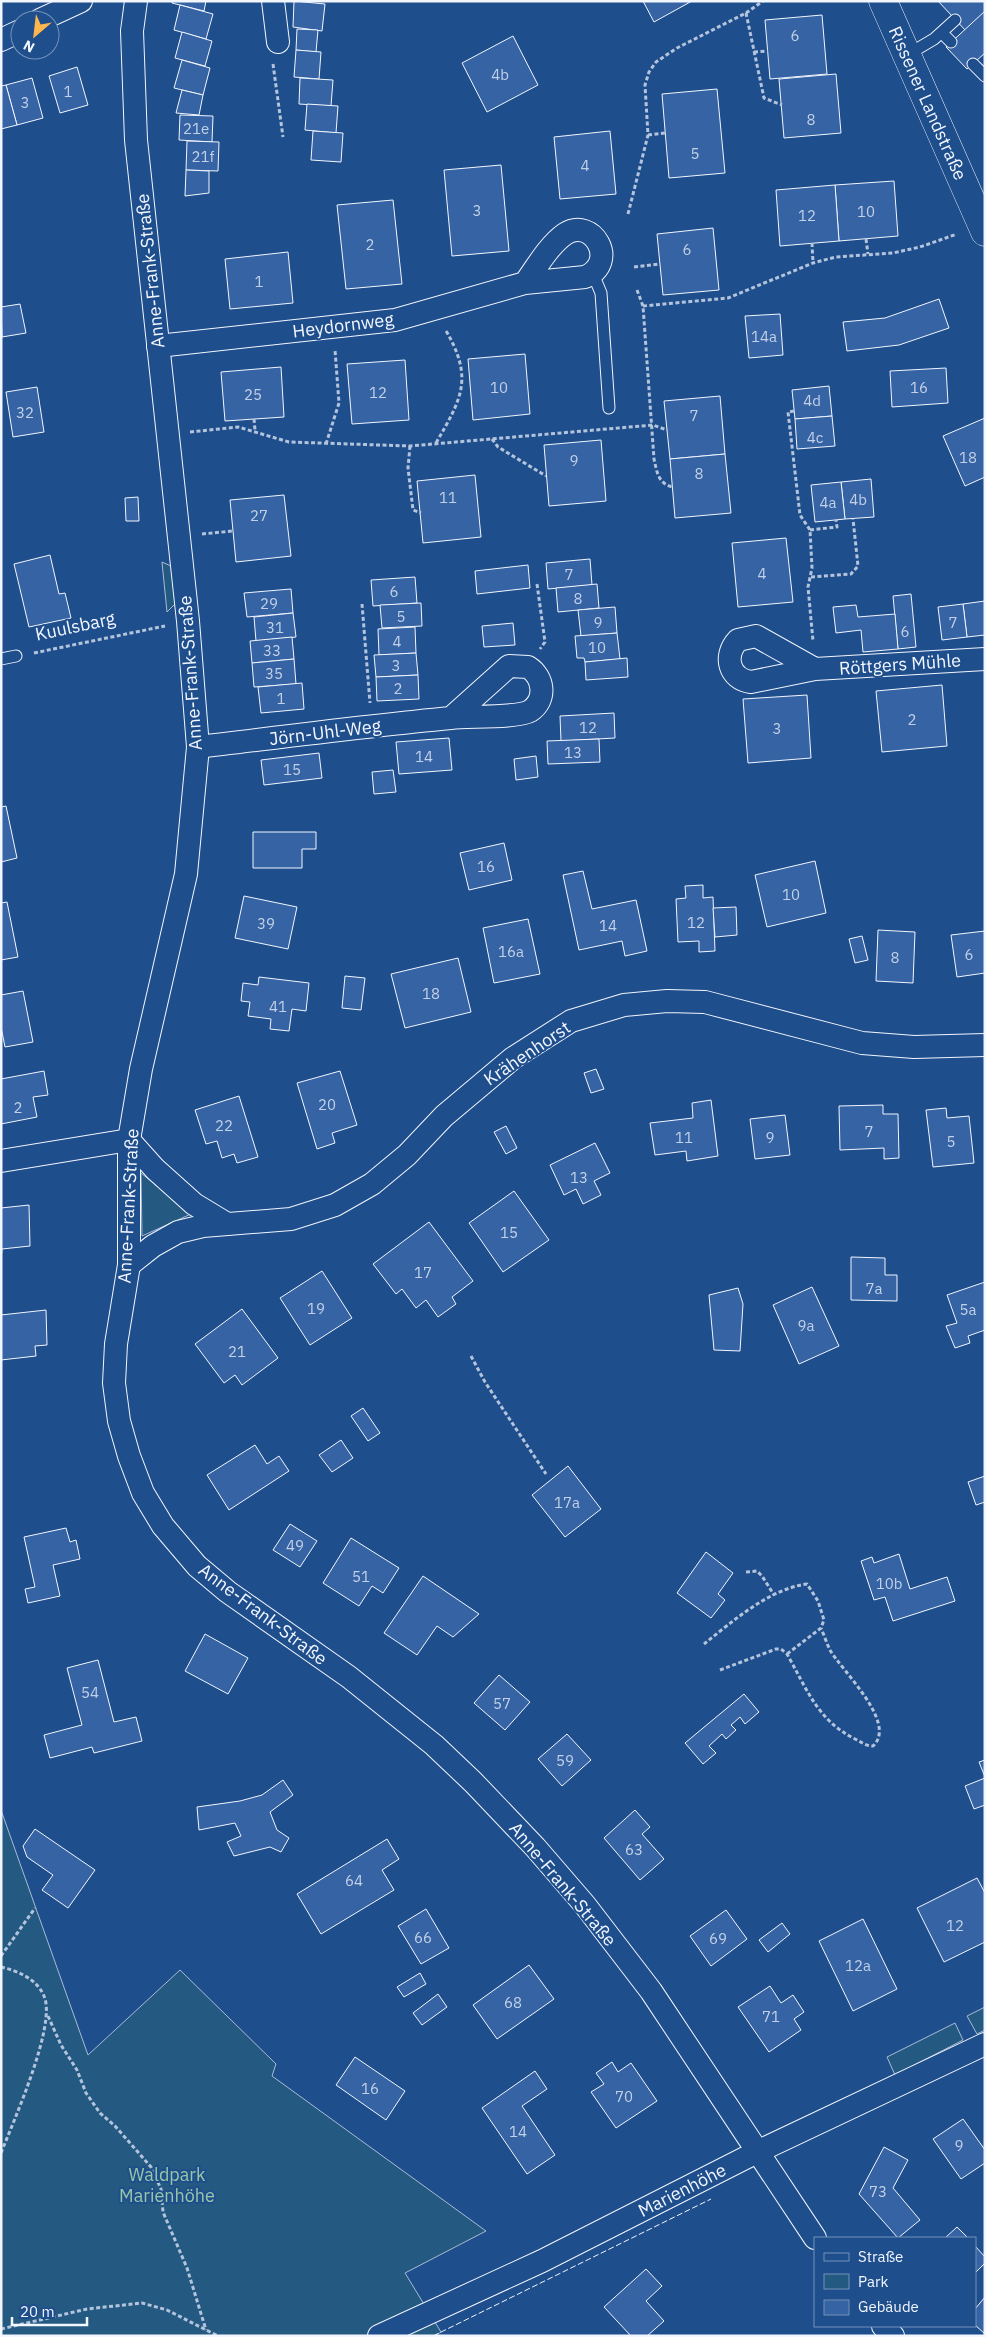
<svg xmlns="http://www.w3.org/2000/svg" width="986" height="2337" font-family="'IBM Plex Sans',sans-serif">
<rect width="100%" height="100%" fill="#1f4e8c"/>
<g fill="#245a82" stroke="#a8bbd7">
<polygon points="162,562 173,567 176,603 167,612"/>
<polygon points="141,1173 191,1214 142,1236"/>
<polygon points="1,1810 88,2055 180,1970 276,2064 272,2076 486,2231 405,2273 441,2332 435,2336 1,2336"/>
<polygon points="985,2007 985,2030 977,2034 967,2016"/>
<polygon points="955,2023 963,2040 895,2075 887,2057"/>
</g>
<g fill="#3563a3" stroke="#f2f6ff">
<polygon points="172,1 206,1 204,11 172,3"/>
<polygon points="294,1 325,4 322,31 293,27"/>
<polygon points="643,1 692,1 654,22"/>
<polygon points="938,1 985,1 985,13 966,31"/>
<polygon points="180,5 213,14 206,39 174,30"/>
<polygon points="985,11 985,53 967,69 946,47"/>
<polygon points="822,15 827,74 770,79 765,20"/>
<polygon points="297,29 318,30 316,52 296,50"/>
<polygon points="182,32 212,41 205,66 175,58"/>
<polygon points="513,36 538,85 487,112 462,63"/>
<polygon points="296,50 321,52 319,79 294,77"/>
<polygon points="182,60 210,68 203,95 174,88"/>
<polygon points="77,67 88,105 60,113 49,76"/>
<polygon points="836,74 841,133 784,138 779,79"/>
<polygon points="32,78 43,118 17,125 6,85"/>
<polygon points="300,78 333,80 331,106 299,104"/>
<polygon points="6,85 17,125 1,129 1,86"/>
<polygon points="717,89 725,173 669,178 662,94"/>
<polygon points="182,90 203,95 199,115 176,113"/>
<polygon points="307,104 338,106 336,133 305,130"/>
<polygon points="180,115 213,116 212,142 179,140"/>
<polygon points="313,131 343,133 341,162 311,160"/>
<polygon points="610,131 616,194 560,199 554,137"/>
<polygon points="187,141 219,142 218,171 186,170"/>
<polygon points="501,165 509,251 452,256 444,170"/>
<polygon points="186,170 209,171 209,193 185,196"/>
<polygon points="894,181 898,236 839,241 835,185"/>
<polygon points="835,185 839,241 780,246 776,190"/>
<polygon points="393,200 402,284 346,289 337,205"/>
<polygon points="713,228 719,290 663,295 657,234"/>
<polygon points="288,252 293,303 230,309 225,259"/>
<polygon points="939,299 949,328 899,345 847,351 843,322 885,318"/>
<polygon points="20,304 26,333 2,337 1,307"/>
<polygon points="780,314 783,355 749,358 745,316"/>
<polygon points="525,354 530,414 473,420 468,359"/>
<polygon points="405,360 409,420 352,424 347,364"/>
<polygon points="281,367 284,417 225,421 221,372"/>
<polygon points="946,368 948,403 892,407 890,371"/>
<polygon points="829,386 832,416 795,419 792,390"/>
<polygon points="37,387 44,432 13,437 6,392"/>
<polygon points="720,396 725,454 670,459 664,401"/>
<polygon points="832,416 835,446 797,449 795,419"/>
<polygon points="985,418 985,477 965,486 943,436"/>
<polygon points="601,440 606,501 549,506 544,445"/>
<polygon points="725,454 731,513 675,518 670,459"/>
<polygon points="475,475 481,537 423,543 417,481"/>
<polygon points="871,479 874,517 845,519 841,482"/>
<polygon points="841,482 845,519 815,522 811,485"/>
<polygon points="284,495 291,556 236,562 230,500"/>
<polygon points="138,497 139,521 126,521 125,498"/>
<polygon points="786,538 793,602 738,607 732,543"/>
<polygon points="50,555 59,594 65,593 71,618 29,627 14,564"/>
<polygon points="590,559 592,585 548,589 546,563"/>
<polygon points="528,565 530,588 477,594 475,571"/>
<polygon points="415,577 417,603 373,606 371,580"/>
<polygon points="597,584 599,608 558,612 556,588"/>
<polygon points="291,589 293,613 247,617 244,593"/>
<polygon points="911,594 916,647 898,649 893,596"/>
<polygon points="985,601 985,635 967,637 963,604"/>
<polygon points="421,603 422,626 382,628 380,605"/>
<polygon points="963,604 967,637 942,640 938,607"/>
<polygon points="856,605 858,617 895,614 898,649 863,652 861,630 836,633 833,607"/>
<polygon points="615,607 617,633 581,636 578,610"/>
<polygon points="293,613 296,637 256,641 254,617"/>
<polygon points="513,623 515,645 484,647 482,626"/>
<polygon points="415,627 416,653 379,655 378,629"/>
<polygon points="617,633 620,659 585,662 584,658 577,658 575,636"/>
<polygon points="292,637 294,659 252,663 250,641"/>
<polygon points="416,653 418,675 376,677 374,655"/>
<polygon points="627,658 628,677 586,680 585,662"/>
<polygon points="294,659 296,684 254,687 252,663"/>
<polygon points="418,675 419,699 377,701 376,677"/>
<polygon points="302,683 304,709 261,713 258,687"/>
<polygon points="942,685 947,746 882,752 876,691"/>
<polygon points="807,695 811,758 748,763 743,699"/>
<polygon points="614,713 615,738 561,741 560,716"/>
<polygon points="449,738 452,770 399,774 396,742"/>
<polygon points="599,739 600,762 548,764 547,741"/>
<polygon points="319,753 322,778 264,785 261,760"/>
<polygon points="536,756 538,777 516,780 514,759"/>
<polygon points="393,770 396,792 374,794 372,772"/>
<polygon points="6,806 17,858 1,862 1,807"/>
<polygon points="253,832 316,832 316,849 302,849 302,868 253,868"/>
<polygon points="504,843 512,880 469,890 460,853"/>
<polygon points="815,861 826,913 767,927 755,875"/>
<polygon points="583,871 592,909 636,900 647,951 625,956 622,941 579,950 563,875"/>
<polygon points="703,885 703,898 713,897 715,951 699,952 699,941 678,942 676,899 686,898 685,886"/>
<polygon points="244,896 297,907 288,949 235,938"/>
<polygon points="7,902 18,957 1,960 1,903"/>
<polygon points="736,907 737,935 715,937 713,908"/>
<polygon points="528,919 540,974 494,983 483,928"/>
<polygon points="878,930 915,932 913,983 876,981"/>
<polygon points="985,931 985,973 957,977 951,935"/>
<polygon points="862,936 868,960 855,963 849,939"/>
<polygon points="458,958 471,1012 405,1028 391,974"/>
<polygon points="345,976 365,978 361,1010 342,1008"/>
<polygon points="259,977 309,983 306,1011 292,1009 289,1031 270,1029 271,1019 248,1016 250,1002 241,1001 243,983 258,985"/>
<polygon points="23,991 33,1042 5,1047 1,1027 1,995"/>
<polygon points="596,1069 604,1089 591,1093 584,1073"/>
<polygon points="44,1071 48,1095 33,1097 37,1117 1,1124 1,1079"/>
<polygon points="340,1071 357,1125 332,1133 335,1143 317,1149 297,1083"/>
<polygon points="239,1096 258,1157 237,1163 234,1154 222,1158 217,1141 206,1144 195,1110"/>
<polygon points="711,1100 718,1156 687,1161 686,1151 655,1155 650,1123 693,1118 692,1103"/>
<polygon points="883,1105 883,1114 898,1114 899,1158 884,1159 884,1148 840,1150 839,1106"/>
<polygon points="946,1108 947,1118 969,1116 974,1163 933,1167 926,1110"/>
<polygon points="785,1115 790,1155 755,1159 750,1119"/>
<polygon points="506,1126 517,1148 506,1154 494,1132"/>
<polygon points="595,1143 610,1173 594,1181 601,1195 583,1204 576,1189 564,1195 550,1165"/>
<polygon points="514,1191 549,1240 503,1272 469,1223"/>
<polygon points="29,1205 30,1246 2,1249 1,1260 1,1208"/>
<polygon points="429,1222 473,1281 452,1297 456,1304 438,1317 426,1300 416,1308 402,1289 396,1294 373,1264"/>
<polygon points="851,1257 885,1258 885,1275 897,1275 897,1301 851,1300"/>
<polygon points="322,1271 352,1318 310,1345 280,1298"/>
<polygon points="985,1282 985,1330 968,1336 970,1343 955,1348 946,1326 957,1323 947,1295"/>
<polygon points="812,1287 839,1346 799,1364 773,1305"/>
<polygon points="738,1288 743,1304 740,1351 714,1350 709,1295"/>
<polygon points="242,1309 278,1358 242,1385 235,1375 224,1383 195,1344"/>
<polygon points="46,1310 47,1345 35,1346 36,1356 1,1360 1,1315"/>
<polygon points="363,1408 380,1433 368,1441 351,1416"/>
<polygon points="341,1440 353,1458 332,1472 319,1455"/>
<polygon points="255,1445 267,1464 279,1456 289,1471 229,1510 207,1475"/>
<polygon points="568,1466 601,1509 565,1537 532,1495"/>
<polygon points="985,1476 985,1502 976,1505 968,1482"/>
<polygon points="290,1524 317,1541 300,1567 273,1550"/>
<polygon points="66,1528 70,1542 76,1540 80,1559 53,1565 60,1596 28,1603 25,1589 35,1587 24,1537"/>
<polygon points="351,1538 399,1568 383,1593 372,1586 359,1606 323,1583"/>
<polygon points="706,1552 733,1573 718,1594 725,1600 711,1618 677,1593"/>
<polygon points="899,1554 910,1589 947,1577 955,1601 893,1621 885,1597 874,1600 861,1561 872,1557 874,1563"/>
<polygon points="423,1576 479,1614 453,1637 437,1626 417,1655 384,1633"/>
<polygon points="205,1634 248,1658 228,1694 185,1671"/>
<polygon points="98,1660 114,1722 136,1717 142,1741 94,1753 92,1747 50,1758 44,1735 82,1725 67,1668"/>
<polygon points="499,1675 530,1702 505,1730 474,1703"/>
<polygon points="744,1694 759,1712 745,1724 740,1717 731,1725 736,1730 726,1739 722,1734 709,1746 716,1753 703,1764 685,1743"/>
<polygon points="567,1734 591,1760 562,1786 538,1759"/>
<polygon points="985,1760 985,1777 979,1762"/>
<polygon points="985,1778 985,1805 974,1809 965,1786"/>
<polygon points="283,1780 293,1795 270,1812 277,1830 289,1838 281,1852 270,1847 234,1856 227,1842 241,1836 235,1823 199,1830 197,1807 240,1801 262,1795"/>
<polygon points="635,1810 650,1827 642,1834 664,1859 640,1880 604,1838"/>
<polygon points="35,1829 95,1870 68,1908 42,1890 53,1875 27,1857 23,1846"/>
<polygon points="387,1839 399,1859 382,1870 394,1890 321,1934 297,1894"/>
<polygon points="977,1878 985,1893 985,1942 944,1962 917,1908"/>
<polygon points="426,1909 449,1948 421,1964 398,1926"/>
<polygon points="726,1910 747,1939 711,1966 690,1936"/>
<polygon points="863,1919 897,1989 853,2011 819,1941"/>
<polygon points="782,1923 790,1934 768,1952 759,1940"/>
<polygon points="529,1965 554,1999 497,2039 473,2005"/>
<polygon points="420,1973 426,1984 404,1997 397,1987"/>
<polygon points="770,1986 781,2003 793,1995 804,2012 794,2019 801,2030 769,2052 738,2007"/>
<polygon points="438,1994 447,2007 422,2025 413,2013"/>
<polygon points="355,2057 405,2091 386,2120 336,2085"/>
<polygon points="612,2062 618,2072 631,2063 657,2101 616,2128 591,2092 604,2084 596,2073"/>
<polygon points="535,2071 547,2089 522,2106 555,2155 527,2174 482,2108"/>
<polygon points="963,2119 985,2150 985,2163 961,2179 933,2139"/>
<polygon points="884,2147 908,2160 893,2188 920,2220 898,2238 859,2194"/>
<polygon points="957,2227 968,2238 945,2238"/>
<polygon points="975,2246 985,2257 985,2263 975,2273"/>
<polygon points="646,2269 662,2286 646,2301 664,2321 647,2336 631,2336 604,2307"/>
<polygon points="985,2297 985,2334 975,2325 975,2309"/>
</g>
<g fill="none" stroke-linecap="round" stroke-linejoin="round">
<defs>
<g id="lane">
<polyline points="942,33 951,42"/>
<polyline points="907,55 934,39 955,20"/>
<polyline points="973,64 985,76"/>
<polyline points="593,274 601,293 609,408"/>
<polyline points="1,659 16,656"/>
</g>
<g id="street">
<polyline points="136,1 132,31 136,140 188,621 198,747 186,874 141,1069 129,1140 129,1265 116,1344 114,1383 119,1421 129,1456 143,1493 163,1526 197,1566 228,1592 349,1677 434,1745 473,1782 535,1847 585,1905 651,1991 815,2238"/>
<polyline points="273,1 278,42"/>
<polyline points="40,20 81,1"/>
<polyline points="1,40 20,31"/>
<path d="M158 346 395 320 525 283 585 277C620 262 592 216 565 234 549 245 536 268 525 283"/>
<path d="M815 669 756 636 738 640C723 656 729 679 751 682L815 669 985 659"/>
<path d="M198 747C282 737 366 726 451 718 467 716 518 718 530 711 547 700 544 677 528 667L509 666 451 718"/>
<polyline points="129,1140 155,1169 194,1204 227,1224"/>
<polyline points="1,1161 129,1140"/>
<polyline points="129,1265 153,1246 178,1232 203,1226 291,1219 335,1205 372,1184 407,1155 444,1116 513,1058 571,1021 624,1005 667,1001 705,1002 862,1043 914,1047 985,1045"/>
<polyline points="883,2326 893,2336"/>
<polyline points="379,2336 542,2261 757,2152 985,2044"/>
</g>
<polyline id="secondary" points="883,1 985,232"/>
</defs>
<use href="#lane" stroke="#f2f6ff" stroke-width="13"/>
<use href="#street" stroke="#f2f6ff" stroke-width="24"/>
<use href="#secondary" stroke="#f2f6ff" stroke-width="29"/>
<g stroke="#b3c4dc" stroke-width="3" stroke-dasharray="4 2.5" stroke-linecap="butt">
<polyline points="746,13 764,98 782,105"/>
<polyline points="754,52 768,51"/>
<polyline points="273,64 283,137"/>
<polyline points="648,135 665,133"/>
<polyline points="628,214 648,135 645,85 649,72 656,62 677,48 746,13 763,1"/>
<polyline points="866,239 868,254"/>
<polyline points="812,243 813,263"/>
<polyline points="634,267 660,264"/>
<path d="M637 290 643 306 654 459C657 472 658 483 672 487"/>
<polyline points="643,306 728,298 813,263 836,257 893,253 920,247 957,234"/>
<polyline points="794,411 788,412 800,515 810,530 812,568 808,587 813,641"/>
<polyline points="254,419 255,430"/>
<polyline points="190,432 238,427 289,442 410,446 653,425 667,430"/>
<polyline points="492,439 498,447 546,476"/>
<path d="M436 443C462 398 474 378 445 329"/>
<polyline points="326,444 339,403 335,350"/>
<polyline points="410,446 408,468 413,510 421,513"/>
<polyline points="810,530 837,527 836,520"/>
<polyline points="202,534 233,531"/>
<polyline points="811,577 851,574 858,566 853,519"/>
<polyline points="537,584 545,642 540,649"/>
<polyline points="362,604 370,703"/>
<polyline points="34,653 165,626"/>
<polyline points="471,1356 485,1382 546,1474"/>
<polyline points="746,1572 757,1571 762,1576 774,1595"/>
<path d="M704 1644C733 1621 769 1589 807 1584L818 1601 824 1620 821 1628 787 1654"/>
<path d="M720 1670 776 1649H781L787 1654C807 1689 817 1720 855 1739 861 1742 866 1746 873 1746 898 1723 842 1671 830 1650 827 1644 824 1635 821 1628"/>
<polyline points="1,1956 35,1908"/>
<path d="M1 1967C18 1971 37 1979 44 1996 57 2025 13 2122 1 2153"/>
<polyline points="48,2016 61,2045 77,2070 86,2093 100,2113 115,2126 151,2167 161,2189 163,2212 187,2268 206,2330"/>
<polyline points="1,2329 87,2309 142,2303 167,2310 218,2336"/>
</g>
<use href="#lane" stroke="#1f4e8c" stroke-width="11"/>
<use href="#street" stroke="#1f4e8c" stroke-width="22"/>
<use href="#secondary" stroke="#1f4e8c" stroke-width="28"/>
<polyline stroke="#f2f6ff" stroke-width="1" stroke-dasharray="6 2.5" stroke-linecap="butt" points="433,2336 711,2199"/>
</g>
<g text-anchor="middle" dominant-baseline="central" stroke-width="4" stroke-linejoin="round" paint-order="stroke">
<g font-size="15" fill="#c3d1e8">
<text x="795" y="35">6</text>
<text x="500" y="74">4b</text>
<text x="68" y="91">1</text>
<text x="25" y="102">3</text>
<text x="811" y="119">8</text>
<text x="196" y="128">21e</text>
<text x="695" y="153">5</text>
<text x="203" y="156">21f</text>
<text x="585" y="165">4</text>
<text x="477" y="210">3</text>
<text x="866" y="211">10</text>
<text x="807" y="215">12</text>
<text x="370" y="244">2</text>
<text x="687" y="249">6</text>
<text x="259" y="281">1</text>
<text x="764" y="336">14a</text>
<text x="499" y="387">10</text>
<text x="919" y="387">16</text>
<text x="378" y="392">12</text>
<text x="253" y="394">25</text>
<text x="812" y="400">4d</text>
<text x="25" y="412">32</text>
<text x="694" y="415">7</text>
<text x="815" y="437">4c</text>
<text x="968" y="457">18</text>
<text x="574" y="460">9</text>
<text x="699" y="473">8</text>
<text x="448" y="497">11</text>
<text x="858" y="499">4b</text>
<text x="828" y="502">4a</text>
<text x="259" y="515">27</text>
<text x="762" y="573">4</text>
<text x="569" y="574">7</text>
<text x="394" y="591">6</text>
<text x="578" y="598">8</text>
<text x="269" y="603">29</text>
<text x="401" y="616">5</text>
<text x="598" y="622">9</text>
<text x="953" y="622">7</text>
<text x="275" y="627">31</text>
<text x="905" y="631">6</text>
<text x="397" y="641">4</text>
<text x="597" y="647">10</text>
<text x="272" y="650">33</text>
<text x="396" y="665">3</text>
<text x="274" y="673">35</text>
<text x="398" y="688">2</text>
<text x="281" y="698">1</text>
<text x="912" y="719">2</text>
<text x="588" y="727">12</text>
<text x="777" y="728">3</text>
<text x="573" y="752">13</text>
<text x="424" y="756">14</text>
<text x="292" y="769">15</text>
<text x="486" y="866">16</text>
<text x="791" y="894">10</text>
<text x="696" y="922">12</text>
<text x="266" y="923">39</text>
<text x="608" y="925">14</text>
<text x="511" y="951">16a</text>
<text x="969" y="954">6</text>
<text x="895" y="957">8</text>
<text x="431" y="993">18</text>
<text x="278" y="1006">41</text>
<text x="327" y="1104">20</text>
<text x="18" y="1107">2</text>
<text x="224" y="1125">22</text>
<text x="869" y="1131">7</text>
<text x="684" y="1137">11</text>
<text x="770" y="1137">9</text>
<text x="951" y="1141">5</text>
<text x="579" y="1177">13</text>
<text x="509" y="1232">15</text>
<text x="423" y="1272">17</text>
<text x="874" y="1288">7a</text>
<text x="316" y="1308">19</text>
<text x="968" y="1309">5a</text>
<text x="806" y="1325">9a</text>
<text x="237" y="1351">21</text>
<text x="567" y="1502">17a</text>
<text x="295" y="1545">49</text>
<text x="361" y="1576">51</text>
<text x="889" y="1583">10b</text>
<text x="90" y="1692">54</text>
<text x="502" y="1703">57</text>
<text x="565" y="1760">59</text>
<text x="634" y="1849">63</text>
<text x="354" y="1880">64</text>
<text x="955" y="1925">12</text>
<text x="423" y="1937">66</text>
<text x="718" y="1938">69</text>
<text x="858" y="1965">12a</text>
<text x="513" y="2002">68</text>
<text x="771" y="2016">71</text>
<text x="370" y="2088">16</text>
<text x="624" y="2096">70</text>
<text x="518" y="2131">14</text>
<text x="959" y="2145">9</text>
<text x="878" y="2191">73</text>
</g>
<g font-size="18" fill="#f2f6ff" stroke="#1f4e8c">
<text transform="translate(928 103) rotate(66)">Rissener Landstraße</text>
<text transform="translate(150 271) rotate(-96)">Anne-Frank-Straße</text>
<text transform="translate(343 325) rotate(-7)">Heydornweg</text>
<text transform="translate(75 626) rotate(-12)">Kuulsbarg</text>
<text transform="translate(900 664) rotate(-4)">Röttgers Mühle</text>
<text transform="translate(190 673) rotate(-94)">Anne-Frank-Straße</text>
<text transform="translate(325 732) rotate(-7)">Jörn-Uhl-Weg</text>
<text transform="translate(527 1053) rotate(-34)">Krähenhorst</text>
<text transform="translate(128 1206) rotate(-87)">Anne-Frank-Straße</text>
<text transform="translate(263 1614) rotate(37)">Anne-Frank-Straße</text>
<text transform="translate(563 1884) rotate(50)">Anne-Frank-Straße</text>
<text transform="translate(682 2190) rotate(-27)">Marienhöhe</text>
</g>
<g font-size="18" fill="#97c8a6" stroke="#1f4e8c">
<text x="167" y="2174">Waldpark<tspan x="167" dy="21">Marienhöhe</tspan></text>
</g>
</g>
<rect width="986" height="2337" fill="none" stroke="#f2f6ff" stroke-width="5"/>
<rect x="814" y="2237" width="162" height="90" fill="#1f4e8c" stroke="#7391ba"/>
<rect x="824" y="2253" width="25" height="8" fill="#1f4e8c" stroke="#7391ba"/>
<text x="858" y="2262" font-size="15" fill="#f2f6ff">Straße</text>
<rect x="824" y="2274" width="25" height="15" fill="#245a82" stroke="#7391ba"/>
<text x="858" y="2287" font-size="15" fill="#f2f6ff">Park</text>
<rect x="824" y="2300" width="25" height="15" fill="#3563a3" stroke="#7391ba"/>
<text x="858" y="2312" font-size="15" fill="#f2f6ff">Gebäude</text>
<g transform="translate(35 35) rotate(208)"><circle r="24" fill="#1f4e8c" stroke="#7391ba"/>
<path d="M0-4L9 19L0 12L-9 19Z" fill="#ffb74d"/>
<text y="-8" font-size="14" font-weight="bold" text-anchor="middle" fill="#f2f6ff">N</text>
</g>
<path d="M12 2317v8h75v-8" fill="none" stroke="#f2f6ff" stroke-width="2.5"/>
<text x="20" y="2317" font-size="15" fill="#f2f6ff" stroke="#1f4e8c" stroke-width="4" paint-order="stroke">20 m</text>
</svg>
